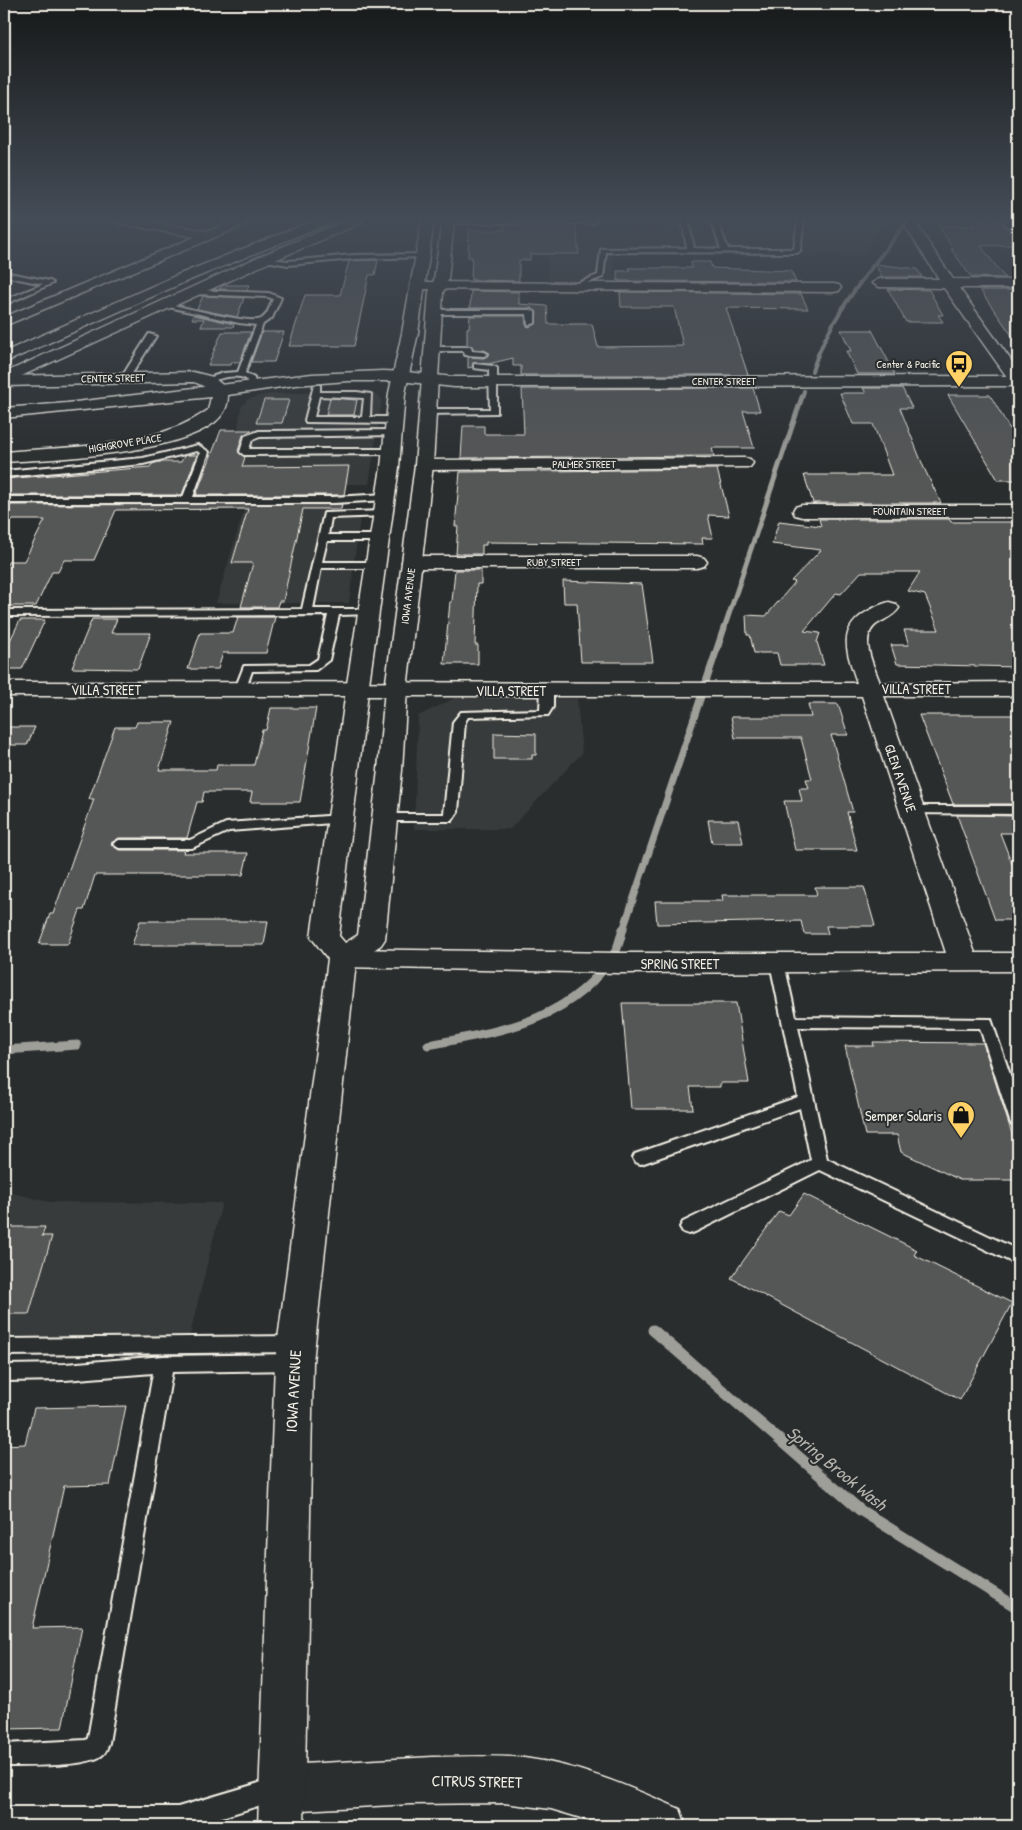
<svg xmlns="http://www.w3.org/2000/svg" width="1022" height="1830" font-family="'Patrick Hand',sans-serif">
<rect width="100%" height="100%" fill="#2a2d2e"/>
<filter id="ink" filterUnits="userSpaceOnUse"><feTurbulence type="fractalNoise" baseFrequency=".02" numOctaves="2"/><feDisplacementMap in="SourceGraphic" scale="10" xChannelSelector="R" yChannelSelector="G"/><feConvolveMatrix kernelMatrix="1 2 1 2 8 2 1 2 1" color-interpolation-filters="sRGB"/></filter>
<g filter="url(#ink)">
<g fill="#373a3a">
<polygon points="663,220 886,220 862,255 613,254 616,284 548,284 547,230 665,230"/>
<polygon points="363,391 377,394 382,399 369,484 220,484 238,428 241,407 248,399 269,394"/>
<polygon points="244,510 361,510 349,603 216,603"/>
<polygon points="455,698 577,699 582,753 510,829 414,829 418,716"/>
<polygon points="4,1191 50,1202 222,1203 185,1355 4,1355"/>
</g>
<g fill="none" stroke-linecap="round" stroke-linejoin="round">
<g stroke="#9f9f9a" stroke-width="4">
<path d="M812 371C831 312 872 269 908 220"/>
<polyline points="802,398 804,391"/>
</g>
<polyline stroke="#9f9f9a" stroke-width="5" points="724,629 802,397"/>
<polyline stroke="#9f9f9a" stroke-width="7" points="623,930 724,628"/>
<g stroke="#9f9f9a" stroke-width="9">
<path d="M428 1045C500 1031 571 1022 614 954 619 947 620 937 623 929"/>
<polyline points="4,1050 77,1045"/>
</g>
<polyline stroke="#9f9f9a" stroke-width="11" points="653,1330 860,1510 1018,1608"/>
</g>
<g fill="#555756" stroke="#f4f1e8">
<polygon points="971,221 1000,221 1018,245 981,246 1005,278 971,277 951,249 953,249 939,226 975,226"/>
<polygon points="504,225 576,225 579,254 530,254 530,260 519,260 519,281 471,280 472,257 468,257 469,230 504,230"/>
<polygon points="378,260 375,275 369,275 354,346 289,346 305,295 340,295 349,261"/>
<polygon points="691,262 710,262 712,268 791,271 796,282 618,281 617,271 630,271 629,268 692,268"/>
<polygon points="875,264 917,269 922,277 882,277"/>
<polygon points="224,285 249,285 247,290 219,289"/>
<polygon points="888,289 929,290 943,315 938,315 943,322 906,322"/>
<polygon points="980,290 1014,290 1018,295 1018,344"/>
<polygon points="471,291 519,292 519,304 547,306 548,324 592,324 598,347 683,346 674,307 621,307 620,292 801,294 808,309 726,308 748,375 521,375 521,366 513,366 513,358 488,364 474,362 472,367 468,368 468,357 484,358 490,353 484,350 473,349 472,346 467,345 467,328 469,328 470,316 525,316 526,325 529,327 536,324 537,312 531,308 470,308"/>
<polygon points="203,296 244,298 237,317 197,309"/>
<polygon points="194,315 234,324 233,327 201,327 204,319 192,319"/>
<polygon points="841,330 872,330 895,374 857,374 846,351 851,351"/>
<polygon points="222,332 251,332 240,362 232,362 231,365 208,365"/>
<polygon points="262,332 284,332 274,362 251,362"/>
<polygon points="753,388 760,411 743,411 754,448 712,448 714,456 461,458 463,426 484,426 484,434 524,434 522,389"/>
<polygon points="863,388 902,388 912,408 900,408 924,468 941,503 813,503 804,475 892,475 873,424 853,424 840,393 866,393"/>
<polygon points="948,395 990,395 1018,443 1018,480 998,480"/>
<polygon points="330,398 357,400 354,415 326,415"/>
<polygon points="264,400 289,400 282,423 256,423"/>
<polygon points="221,430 252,430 243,435 238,451 245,457 242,467 349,466 344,495 196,495"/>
<polygon points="186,455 197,455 182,495 4,495 4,479 150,467 152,464 159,462 181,462 184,456"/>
<polygon points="717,469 729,516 708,515 713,538 702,538 703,544 486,542 486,545 482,545 482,554 456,554 458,526 455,526 460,472"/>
<polygon points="342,504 341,509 303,509 283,601 279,601 277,607 241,607 253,563 232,563 248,509 116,510 94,560 64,560 58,572 52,572 36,606 4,606 4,570 9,561 24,561 45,520 4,520 4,505"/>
<polygon points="819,519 949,519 951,522 1018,522 1018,667 897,664 891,645 909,645 904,630 939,630 925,595 908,591 920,572 861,572 841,594 836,593 804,631 820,633 817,642 824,665 780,665 777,653 754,653 750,635 747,635 746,615 766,616 795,582 791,581 821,550 772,544 779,521 821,526"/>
<polygon points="455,570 481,570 481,584 477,584 475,645 478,645 478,664 444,664 450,602 452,602"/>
<polygon points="563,581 642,584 653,662 581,662 577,603 564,603"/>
<polygon points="238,617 275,617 266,653 223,653 218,669 188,669 200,633 233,633"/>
<polygon points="92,619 117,619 111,633 151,633 138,669 72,668"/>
<polygon points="20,620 45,620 22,669 4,669 4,653"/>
<polygon points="808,704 838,704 848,735 831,735 853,812 847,812 857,850 795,850 784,801 802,801 799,788 809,788 806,779 812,779 801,738 735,738 731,717 811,717"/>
<polygon points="271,708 316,708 300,802 250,802 252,792 204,792 202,802 197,802 187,838 119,838 111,843 119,850 184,850 183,853 248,853 243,875 95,875 84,910 80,910 68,944 39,944 50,914 53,914 67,875 94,799 89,799 115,727 135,727 137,722 174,722 159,770 216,770 217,765 254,765 262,730 266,730"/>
<polygon points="919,715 1018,715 1018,804 953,804"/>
<polygon points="4,727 35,727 27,745 4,745"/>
<polygon points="494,733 536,734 536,755 532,755 532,759 494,759"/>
<polygon points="957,815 1018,816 1018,833 1000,833 1018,879 1018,920 995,920"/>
<polygon points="708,820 738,820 743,843 712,843"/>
<polygon points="815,887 864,887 875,926 826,926 828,934 804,934 801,921 657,924 655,901 723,901 722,895 817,895"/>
<polygon points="140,921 268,921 264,945 132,945"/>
<polygon points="622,1003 736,1003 749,1083 720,1083 720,1087 690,1087 693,1109 631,1109"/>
<polygon points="873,1042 983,1043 1018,1153 1018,1180 960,1180 901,1152 897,1135 865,1135 845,1046 874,1046"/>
<polygon points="804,1194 917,1250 914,1255 1012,1303 960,1400 731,1278 779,1211 789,1215"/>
<polygon points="4,1227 45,1227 42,1236 52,1236 29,1314 4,1314"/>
<polygon points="126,1406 110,1485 64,1486 32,1628 82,1627 62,1728 4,1729 4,1445 25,1444 34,1408"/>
</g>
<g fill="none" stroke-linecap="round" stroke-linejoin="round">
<defs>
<g id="service">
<polygon points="446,220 595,220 596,221 593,223 448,223 445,221"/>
<polygon points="682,220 688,220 694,248 721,249 712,223 705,220 717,220 728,249 794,249 798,220 804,220 800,251 797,253 606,252 603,277 574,288 568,287 598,275 601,249 687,248"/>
<polygon points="1002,220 1008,220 1018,231 1018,237"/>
<polygon points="423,254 426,256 425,257 354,259 288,265 260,260 263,258 288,261 354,255"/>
<polygon points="4,272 50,281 53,283 4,305 4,300 43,284 4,276"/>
<path d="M191 290 269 293 281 298 272 318 263 324 245 373 254 378 256 389H250L246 379C234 373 220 379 207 382L203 380 223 373 238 372 256 325 239 323 160 305 164 303C180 306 250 325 261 319 268 316 270 305 273 299L268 297 194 294 190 292Z"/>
<polygon points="432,310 531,310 535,312 535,323 528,325 527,314 432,314"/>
<polygon points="149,334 156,336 128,380 122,380 121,378"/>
<polygon points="430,347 471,347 472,351 484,352 488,354 484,356 465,355 464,351 433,351 429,349"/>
<polygon points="474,364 493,366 497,368 497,413 425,414 424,412 428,409 490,409 489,370 474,368"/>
<path d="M314 385H320V392H357L371 394 370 417H395L399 420 395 423 306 422 305 420ZM319 396 364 398 362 417H314Z"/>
<polygon points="394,430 397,431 397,435 260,437 252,440 249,449 395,449 395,453 392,454 244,455 240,452 245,436 259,431"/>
<polygon points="198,445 209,452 193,497 333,497 386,494 391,497 386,500 333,503 4,503 4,497 183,497 200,453 197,451 143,464 4,477 4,471 143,458"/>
<polygon points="383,511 386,512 386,516 331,518 328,535 380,535 385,538 380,541 327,541 322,562 375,562 380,565 375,568 321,568 313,609 369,609 374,612 373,614 339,615 329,660 316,670 252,671 245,691 241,692 235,689 244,666 309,665 318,659 328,615 4,616 4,610 302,609 324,513"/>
<polygon points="547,687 553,690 553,707 548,715 468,717 465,722 458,812 452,821 381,821 379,818 381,815 385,814 444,814 453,722 461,712 540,710 541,690"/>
<polygon points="912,806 1018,806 1018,814 908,813 906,810 908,807"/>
<polygon points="341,815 347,819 345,822 229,831 192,848 119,848 113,844 119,840 190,840 226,823"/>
<polygon points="777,958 782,960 784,963 796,1017 991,1019 1018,1098 1018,1127 1012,1125 1010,1121 980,1028 798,1027 827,1159 1018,1250 1018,1265 820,1170 695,1232 689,1234 683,1232 680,1227 683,1222 811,1160 800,1108 641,1164 635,1162 633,1158 635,1154 798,1097 770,963 772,960"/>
<polygon points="295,1336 301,1338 304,1344 301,1350 295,1352 4,1355 4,1339"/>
<path d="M293 1354 300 1356 302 1362 300 1368 293 1370 172 1372 109 1743C107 1748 106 1753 101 1756 86 1767 25 1766 4 1766V1744L86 1740 88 1738 153 1373 65 1380 4 1381V1365L65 1364 164 1356Z"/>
<polygon points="276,1778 284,1782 288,1790 284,1798 193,1826 4,1826 4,1807 178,1807"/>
</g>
<g id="minor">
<polygon points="115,220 141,220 207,231 213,235 207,239 121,224"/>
<polygon points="911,220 925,220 918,227 953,279 1018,280 1018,288 959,288 1018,370 1018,386 1012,384 944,288 879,287 872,283 879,279 939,279 905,226"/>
<polygon points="417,282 834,284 839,285 841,288 839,291 834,292 412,289 410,286 412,283"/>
<polygon points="744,458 750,459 753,463 750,467 424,470 418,469 415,465 418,461 424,460"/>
<polygon points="802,505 1018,505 1018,517 802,517 795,515 793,511 795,507"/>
<polygon points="412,556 697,556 704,558 707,562 704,566 697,568 412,568 405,566 402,562 405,558"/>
<path d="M889 602 896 604 899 608C894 616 885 619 877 624 858 637 874 666 880 683L1018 682V696H884L975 953H1018V971L618 973 342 967 332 965 328 958 332 951 342 949 618 953H946L862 696H4V682L857 683C848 654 835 630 868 611 875 607 881 604 889 602Z"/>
<path d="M433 1757C463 1757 494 1755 524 1758 579 1765 630 1787 680 1809L686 1826H608L551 1809 504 1803 411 1804 283 1811 267 1804 260 1788 267 1772 283 1765Z"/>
</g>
<path id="tertiary" d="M193 372 213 377 227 389 225 392C212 396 205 384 193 382L4 386V376Z"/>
<g id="secondary">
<polygon points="235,220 251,220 249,223 4,326 4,317"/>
<polygon points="347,220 363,220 361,223 268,263 4,384 4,373 258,257"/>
<path d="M383 371 407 372 454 377 1018 376V386L454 387 400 381H348L295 385 228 395C228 403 226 410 221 416 190 454 53 459 4 462V452C69 446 154 449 208 410L211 397 4 418V408L67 403 312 374Z"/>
</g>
<polygon id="primary" points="422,220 434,220 418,333 405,393 399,467 369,684 339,936 345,943 358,935 378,770 385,689 415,465 429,292 434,280 442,220 454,220 448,280 443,292 433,465 407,689 402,770 385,939 381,945 356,962 313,1362 304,1826 258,1826 275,1362 328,959 311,937 347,684 381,467 389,393 402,333"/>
<polygon id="motorway" points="315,220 331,220 329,223 185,282 4,363 4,352 175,276"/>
</defs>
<use href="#service" stroke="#f4f1e8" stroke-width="4"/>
<use href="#minor" stroke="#f4f1e8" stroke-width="3"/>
<use href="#tertiary" stroke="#f4f1e8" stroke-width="3"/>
<use href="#secondary" stroke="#f4f1e8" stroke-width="3"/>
<use href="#primary" stroke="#f4f1e8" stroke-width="3"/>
<use href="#motorway" stroke="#f4f1e8" stroke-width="3"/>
<use href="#service" fill="#2a2d2e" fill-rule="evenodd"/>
<use href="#minor" fill="#2a2d2e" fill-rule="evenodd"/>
<use href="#tertiary" fill="#2a2d2e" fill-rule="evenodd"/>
<use href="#secondary" fill="#2a2d2e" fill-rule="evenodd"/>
<use href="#primary" fill="#2a2d2e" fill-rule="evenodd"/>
<use href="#motorway" fill="#2a2d2e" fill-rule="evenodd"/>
</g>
</g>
<linearGradient id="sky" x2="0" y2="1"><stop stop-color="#171919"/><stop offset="0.46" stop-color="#444c57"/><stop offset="1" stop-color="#444c57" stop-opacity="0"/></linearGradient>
<rect width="1022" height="476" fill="url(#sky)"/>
<defs>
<symbol id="bus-pin" viewBox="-11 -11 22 30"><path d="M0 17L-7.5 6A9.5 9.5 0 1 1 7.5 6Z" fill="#ffd166" stroke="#2a2d2e"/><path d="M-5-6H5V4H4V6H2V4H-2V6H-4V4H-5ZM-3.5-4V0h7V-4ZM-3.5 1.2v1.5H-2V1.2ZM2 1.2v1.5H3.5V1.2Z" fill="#111"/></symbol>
<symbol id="shop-pin" viewBox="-11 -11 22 30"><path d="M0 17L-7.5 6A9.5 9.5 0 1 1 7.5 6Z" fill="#ffd166" stroke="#2a2d2e"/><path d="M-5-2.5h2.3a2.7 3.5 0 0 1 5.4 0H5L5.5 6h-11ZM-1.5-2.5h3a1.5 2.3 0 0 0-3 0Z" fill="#111"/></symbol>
</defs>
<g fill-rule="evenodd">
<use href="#bus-pin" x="943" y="348" width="32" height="43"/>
<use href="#shop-pin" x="945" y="1099" width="32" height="43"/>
</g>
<g text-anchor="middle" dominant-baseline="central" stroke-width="4" stroke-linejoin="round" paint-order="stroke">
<g font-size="11" fill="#f4f1e8" stroke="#2a2d2e" text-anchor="end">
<text x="940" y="364">Center &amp; Pacific</text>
</g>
<g font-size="11" fill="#f4f1e8" stroke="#2a2d2e">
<text transform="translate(113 378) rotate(-1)">CENTER STREET</text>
<text x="724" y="381">CENTER STREET</text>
<text transform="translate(125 443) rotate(-9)">HIGHGROVE PLACE</text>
<text x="584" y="464">PALMER STREET</text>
<text x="910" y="511">FOUNTAIN STREET</text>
<text x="554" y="562">RUBY STREET</text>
<text transform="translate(408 596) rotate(-83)">IOWA AVENUE</text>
</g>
<g font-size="14" fill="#f4f1e8" stroke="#2a2d2e">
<text x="916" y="688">VILLA STREET</text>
<text x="106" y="689">VILLA STREET</text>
<text x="511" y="690">VILLA STREET</text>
<text transform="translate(901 778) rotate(71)">GLEN AVENUE</text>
<text x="680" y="963">SPRING STREET</text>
</g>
<g font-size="14" fill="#f4f1e8" stroke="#2a2d2e" text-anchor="end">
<text x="942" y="1115">Semper Solaris</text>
</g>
<g font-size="16" fill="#f4f1e8" stroke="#2a2d2e">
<text transform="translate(293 1391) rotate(-87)">IOWA AVENUE</text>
<text transform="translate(477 1781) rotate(1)">CITRUS STREET</text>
</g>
<g font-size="18" font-style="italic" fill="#b5b3ae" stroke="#2a2d2e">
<text transform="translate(837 1468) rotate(39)">Spring Brook Wash</text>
</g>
</g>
<rect width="1022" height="1830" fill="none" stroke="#2a2d2e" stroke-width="20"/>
<rect x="10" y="10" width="1002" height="1810" fill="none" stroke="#f4f1e8" stroke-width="2" filter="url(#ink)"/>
</svg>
